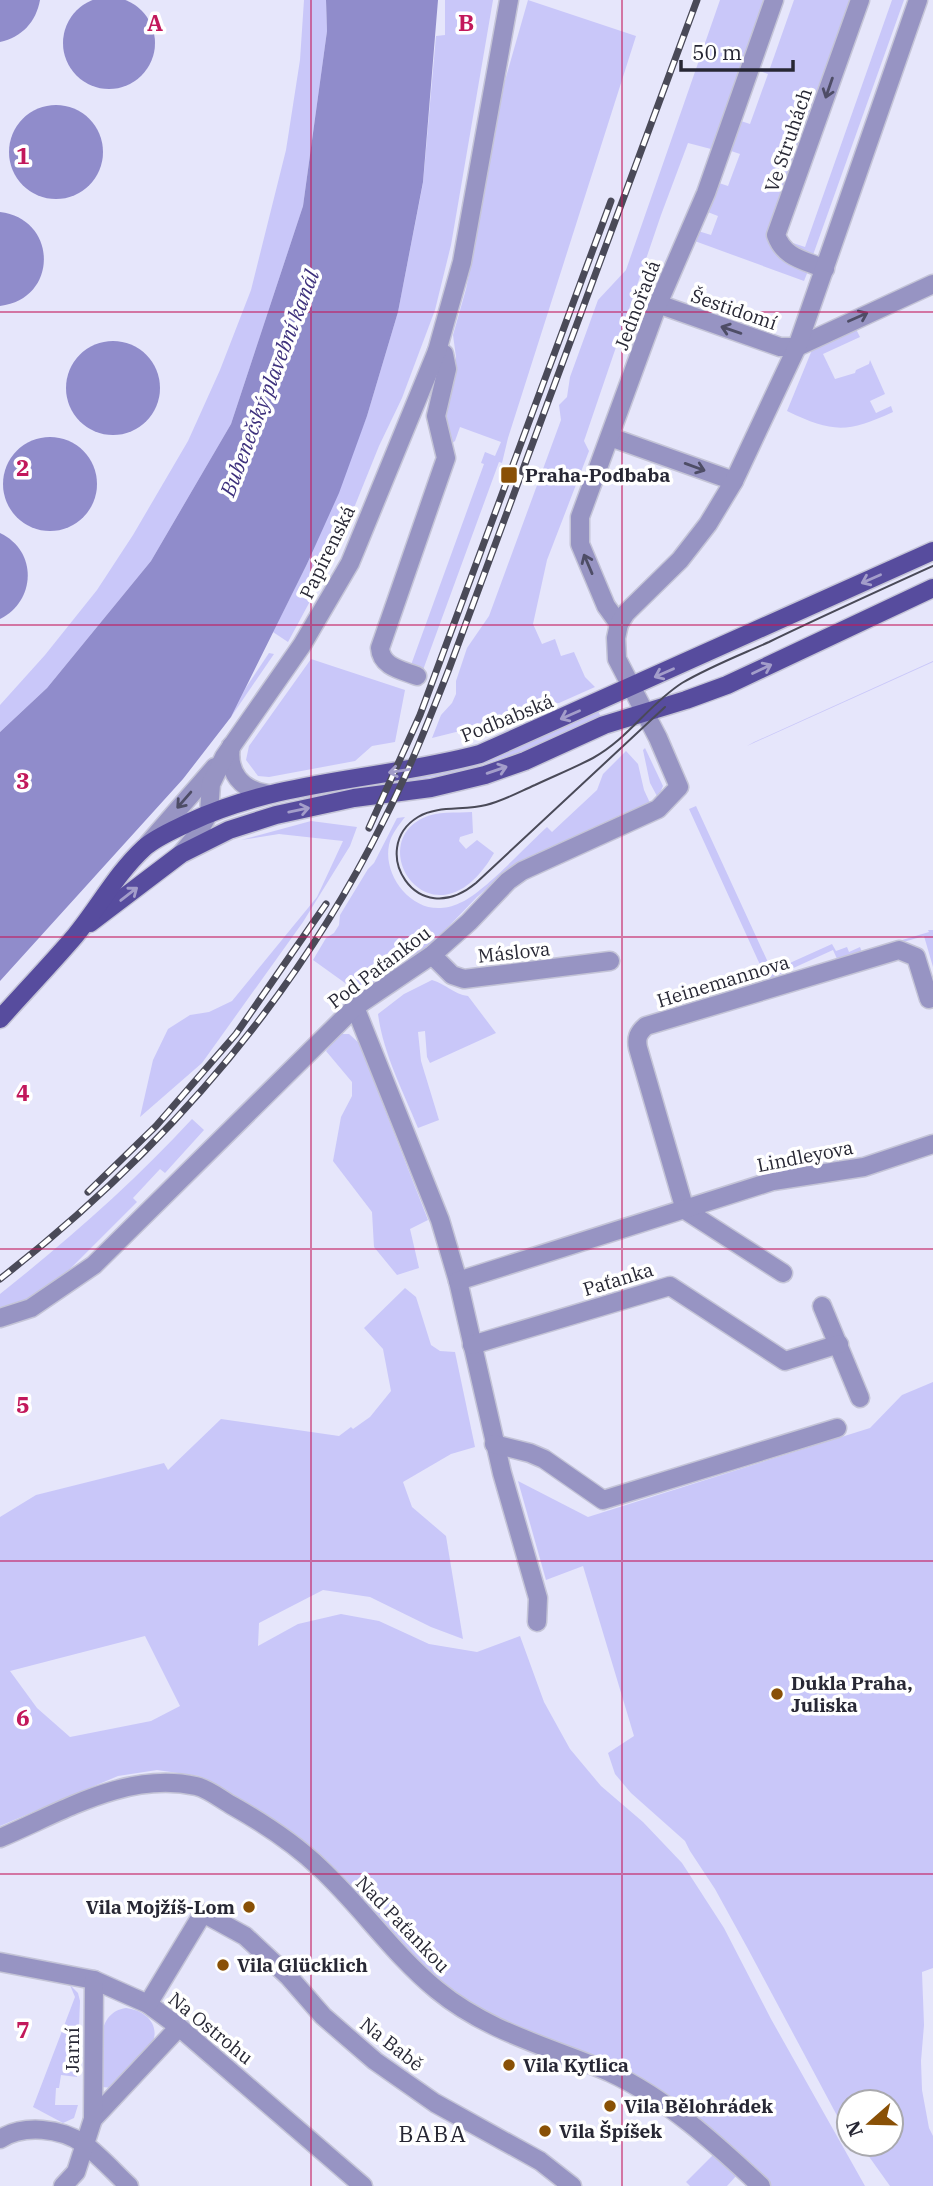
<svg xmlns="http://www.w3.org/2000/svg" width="933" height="2186" font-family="'IBM Plex Serif',serif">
<rect width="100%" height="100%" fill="#e6e6fb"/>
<g fill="#c9c7f9" fill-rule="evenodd">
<polygon points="304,0 326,0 327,31 303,206 231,424 151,561 47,688 0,732 0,705 45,655 97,590 133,535 188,441 220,370 251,290 286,150 300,60"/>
<polygon points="445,0 493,0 451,245 435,310 402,398 379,446 335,555 288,642 273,632 307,564 367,416 398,312 423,183 436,36 445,35"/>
<polygon points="528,0 636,36 508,438 502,463 499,462 423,670 411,665 484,464 481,463 485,452 495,456 501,442 460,427 455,441 450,445 441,424 456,357 453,335 466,289 477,234 504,84"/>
<polygon points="720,0 765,0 735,92 711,149 688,143 661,215 584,441 589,451 547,560 533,624 542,644 555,639 561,656 574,652 585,677 595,687 559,703 544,704 517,716 512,724 489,733 468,729 432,738 441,715 452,703 456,694 456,681 467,648 489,616 561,420 559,405 567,397 570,377 598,300 626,270"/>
<path d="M794 0H854L772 247 781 259 808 271 804 281 692 240 758 67 769 71ZM757 70 768 74 750 124 738 120ZM728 150 740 154 728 186 716 182ZM705 211 718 216 711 235 698 231Z"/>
<polygon points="892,0 904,0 813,255 781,243 791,209 795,210 784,240 805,247"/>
<path d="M855 327 860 337 823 354 835 379 855 373 856 370 869 364 870 360 885 394 870 401 876 413 891 406 893 412C847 433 833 433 787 411L814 345Z"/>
<polygon points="269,653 274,654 231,717 245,689"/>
<polygon points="311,659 405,690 395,742 372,746 355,761 269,777 258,776 246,760 249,746"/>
<polygon points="933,661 933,662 747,746 754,742"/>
<polygon points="598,711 601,717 527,750 459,772 306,799 305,796 508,750"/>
<polygon points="645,748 663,786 658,798 650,783 643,750"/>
<path d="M626 751 638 764 644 790 650 803 529 859 504 874 477 897 425 951 359 993 313 960 326 938 334 933 339 925 340 915 368 869 374 863 397 818 405 817C399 825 391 834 389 845 383 874 409 910 441 908 447 908 456 905 462 902 484 892 527 845 547 827L552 832 597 790 603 774Z"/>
<polygon points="696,806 772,971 832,944 836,951 847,947 849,952 860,947 862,952 929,932 928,930 933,930 933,967 924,936 838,961 833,950 767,980 689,809"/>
<path d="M472 812 473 833 460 837 459 841 466 849 477 840 494 853C436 953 362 847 423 818 437 811 456 813 472 812Z"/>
<polygon points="311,821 357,827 350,846 303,922 202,1063 140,1117 153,1060 168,1029 190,1015 209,1012 232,1001 317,897 343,841 279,834 241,840"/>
<path d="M432 980C446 984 453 994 468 996L496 1033 430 1063 427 1057 425 1031 418 1032 421 1061 439 1120 418 1128C403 1091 383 1053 378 1014L404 994Z"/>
<polygon points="340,1034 349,1034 359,1043 428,1220 410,1229 419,1268 397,1275 374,1247 372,1212 333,1161 341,1117 352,1096 352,1082 326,1051"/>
<path d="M192 1119 204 1130 165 1173 160 1169 133 1198 137 1202 55 1284 28 1301 0 1311V1294C68 1240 133 1183 192 1119Z"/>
<path d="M405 1288 416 1297 431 1345 440 1351 455 1352 475 1447 451 1454 403 1482 412 1507 446 1536 463 1639 431 1627 370 1597 323 1590 259 1623 258 1646 298 1624 341 1614 379 1621 429 1644 477 1652 520 1636 544 1702 570 1749 601 1786 643 1822 682 1863 724 1928 771 2019 865 2186H771L705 2124 641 2080 503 2023 471 2004 425 1968 324 1863 271 1819 261 1811 199 1776 157 1770 118 1776 0 1826V1517L36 1495 164 1463 168 1470 221 1419 339 1436 351 1427 353 1429 370 1417 391 1391 383 1349 364 1328ZM145 1636 180 1706 151 1721 70 1737 37 1708 10 1671Z"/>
<polygon points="933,1382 933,1968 922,1972 924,2025 921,2061 922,2090 929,2128 933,2136 933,2186 890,2186 860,2144 891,2144 891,2102 849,2102 849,2138 748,1949 715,1889 690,1851 685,1841 631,1793 615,1774 608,1753 634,1736 583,1566 546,1580 518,1481 588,1517 870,1428 902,1395"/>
<polygon points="70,1985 78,1993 80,2001 77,2077 61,2075 59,2088 56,2088 55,2105 78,2105 74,2118 63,2123 33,2107 75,1997"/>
<path d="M126 2008C143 2010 160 2022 153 2042 149 2052 121 2079 113 2088L102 2087C102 2062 91 2013 126 2008Z"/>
<polygon points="714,2154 737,2175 727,2186 690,2186 686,2182"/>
</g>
<g fill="#908ccb">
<circle cx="109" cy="43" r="46"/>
<path d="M0 0H40C36 22 22 37 0 42Z"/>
<polygon points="326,0 438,0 423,182 398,312 367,416 339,493 307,564 231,717 183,779 0,981 0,732 47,688 151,561 231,424 303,206 327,31"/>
<circle cx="56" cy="152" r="47"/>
<path d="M0 212C58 219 59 299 0 306Z"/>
<circle cx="113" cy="388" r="47"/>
<circle cx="50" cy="484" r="47"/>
<path d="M0 533C38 551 36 601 0 619Z"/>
</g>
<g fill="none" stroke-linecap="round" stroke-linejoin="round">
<defs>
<g id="minor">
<path d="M825 269C804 260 784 258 776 235L860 0"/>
<polyline points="658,304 780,347 797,347 933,284"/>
<polyline points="610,437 734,481"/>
<polyline points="619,624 606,606 580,544 580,517 658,304 706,193 774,0"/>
<path d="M417 676C402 670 381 667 380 648L446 458 436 416 447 369 444 354 437 351"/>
<path d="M231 746C227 772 241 790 267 794"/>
<polyline points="148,844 215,767"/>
<polyline points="181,854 197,835 209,813 211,784 224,757 302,645 350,563 437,351 462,262 509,0"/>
<polyline points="432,955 452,975 464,979 610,961"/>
<polyline points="355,1007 440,1220 458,1281 502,1473 538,1598 537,1622"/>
<path d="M685 1210 638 1048C636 1038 638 1033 646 1026L899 950 916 957 929 999"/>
<polyline points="685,1210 783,1273"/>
<polyline points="458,1281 773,1181 864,1167 933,1144"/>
<polyline points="822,1306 860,1398"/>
<polyline points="0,1318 31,1308 94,1265 355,1007 432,955 469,922 508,881 522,871 658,809 679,787 658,738 617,659 616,638 619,624 626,613 680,560 708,524 734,481 797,347 918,0"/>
<polyline points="472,1345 670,1286 785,1361 839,1344"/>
<polyline points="494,1444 530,1453 544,1459 603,1500 837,1428"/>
<path d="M0 1838C62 1812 126 1771 196 1786 209 1789 222 1800 233 1806 263 1823 295 1844 320 1868 361 1906 393 1954 437 1990 488 2032 550 2047 609 2072 666 2098 716 2144 761 2186"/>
<polyline points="0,1962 94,1980 148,2004 179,2027 363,2186"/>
<polyline points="148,2004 203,1913 245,1936 289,1977 323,2016 375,2061 435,2103 540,2161 572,2186"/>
<polyline points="93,2119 179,2027"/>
<path d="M0 2139C24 2124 61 2128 84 2144 100 2156 115 2173 129 2186"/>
<polyline points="63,2186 76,2172 93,2119 94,1980"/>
</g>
<g id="major">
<polyline points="90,923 181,854 229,830 276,815 354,798 431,788 485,775 525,761 604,725 686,700 727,685 933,588"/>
<path d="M0 1019C25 991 51 964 75 936 99 907 116 874 144 848 156 837 176 829 190 822 282 779 384 780 480 754L933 551"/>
</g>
</defs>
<use href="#minor" stroke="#c4c4d7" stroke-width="21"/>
<use href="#major" stroke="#c4c4d7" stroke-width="21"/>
<use href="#minor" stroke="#9794c3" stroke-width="18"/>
<use href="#major" stroke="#574c9e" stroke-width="18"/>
<path stroke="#4a4a58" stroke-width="2" d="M665 707 476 883C416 933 367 848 418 817 438 805 464 811 486 805 503 801 519 792 535 785 554 776 574 768 593 758 628 739 649 704 682 683 709 667 740 655 769 642 823 616 878 591 933 566"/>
<defs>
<g id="rail">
<polyline points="369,828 420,715 611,201"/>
<polyline points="88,1192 156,1126 236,1034 326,904"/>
<path d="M0 1279C160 1154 294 1002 384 820 409 771 429 720 449 669L697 0"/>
</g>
</defs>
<use href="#rail" stroke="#4a4a58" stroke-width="7"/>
<use href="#rail" stroke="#fff" stroke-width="4.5" stroke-dasharray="13" stroke-linecap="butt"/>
</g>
<defs><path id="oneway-shaft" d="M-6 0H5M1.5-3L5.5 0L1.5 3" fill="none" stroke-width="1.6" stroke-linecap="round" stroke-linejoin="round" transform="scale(1.75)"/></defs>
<g stroke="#4e4d66">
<use href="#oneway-shaft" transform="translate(829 88) rotate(109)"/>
<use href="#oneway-shaft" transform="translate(858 317) rotate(-24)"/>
<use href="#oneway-shaft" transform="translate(731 330) rotate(-161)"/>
<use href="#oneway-shaft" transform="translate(695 467) rotate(20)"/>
<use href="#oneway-shaft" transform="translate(588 564) rotate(-113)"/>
<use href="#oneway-shaft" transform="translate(184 800) rotate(131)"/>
</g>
<g stroke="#a39dca">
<use href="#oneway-shaft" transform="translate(871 579) rotate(156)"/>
<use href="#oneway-shaft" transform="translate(762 669) rotate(-25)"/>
<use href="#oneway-shaft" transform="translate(664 673) rotate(156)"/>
<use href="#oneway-shaft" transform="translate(570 715) rotate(156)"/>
<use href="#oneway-shaft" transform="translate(497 770) rotate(-19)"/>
<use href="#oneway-shaft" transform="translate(399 771) rotate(171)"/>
<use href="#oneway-shaft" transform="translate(299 810) rotate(-12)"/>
<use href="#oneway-shaft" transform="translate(129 894) rotate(-38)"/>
</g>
<path fill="none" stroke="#c2185b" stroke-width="2" stroke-opacity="0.55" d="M311 0V2186M622 0V2186M0 312H933M0 625H933M0 937H933M0 1249H933M0 1561H933M0 1874H933"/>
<g fill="#895006" stroke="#fff" stroke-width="2.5">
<rect x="500" y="466" width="18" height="18" rx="3.5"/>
<circle cx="777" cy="1694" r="7"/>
<circle cx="249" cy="1907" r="7"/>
<circle cx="223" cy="1965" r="7"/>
<circle cx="509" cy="2065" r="7"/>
<circle cx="610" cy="2106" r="7"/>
<circle cx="545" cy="2131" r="7"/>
</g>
<g text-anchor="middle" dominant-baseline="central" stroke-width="7" stroke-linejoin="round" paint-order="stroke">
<g font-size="19" fill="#272734" stroke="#fff">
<text transform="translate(788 140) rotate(-71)">Ve Struhách</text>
<text transform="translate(637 305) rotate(-69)">Jednořadá</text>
<text transform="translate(734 309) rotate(19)">Šestidomí</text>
<text transform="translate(327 552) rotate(-64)">Papírenská</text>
<text transform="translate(507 718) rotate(-22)">Podbabská</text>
<text transform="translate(514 952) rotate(-6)">Máslova</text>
<text transform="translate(379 967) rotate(-37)">Pod Paťankou</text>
<text transform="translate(723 981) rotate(-17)">Heinemannova</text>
<text transform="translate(805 1156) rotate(-11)">Lindleyova</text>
<text transform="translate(618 1279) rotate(-17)">Paťanka</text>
<text transform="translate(403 1924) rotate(46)">Nad Paťankou</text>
<text transform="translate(211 2028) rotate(39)">Na Ostrohu</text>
<text transform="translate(392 2044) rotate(38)">Na Babě</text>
<text transform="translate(72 2050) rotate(-90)">Jarní</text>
</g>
<g font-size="19" font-weight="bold" fill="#272734" stroke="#fff" text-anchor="start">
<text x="525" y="475">Praha-Podbaba</text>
<text x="791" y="1683">Dukla Praha,<tspan x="791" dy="22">Juliska</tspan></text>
<text x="235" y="1907" text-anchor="end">Vila Mojžíš-Lom</text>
<text x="237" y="1965">Vila Glücklich</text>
<text x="523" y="2065">Vila Kytlica</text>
<text x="624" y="2106">Vila Bělohrádek</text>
<text x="559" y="2131">Vila Špíšek</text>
</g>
<g font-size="21" font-style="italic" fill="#3e317d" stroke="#fff">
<text transform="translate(269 383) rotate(-69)">Bubenečský plavební kanál</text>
</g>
<g font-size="23" letter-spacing="2" fill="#272734" stroke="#fff">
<text x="433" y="2133">BABA</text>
</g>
</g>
<g font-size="23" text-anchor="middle" font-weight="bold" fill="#c2185b" stroke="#fff" stroke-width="7" stroke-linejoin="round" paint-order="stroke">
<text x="155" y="31">A</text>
<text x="466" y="31">B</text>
<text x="23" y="164">1</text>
<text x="23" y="476">2</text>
<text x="23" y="789">3</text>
<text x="23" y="1101">4</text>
<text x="23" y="1413">5</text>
<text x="23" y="1726">6</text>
<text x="23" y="2038">7</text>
</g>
<g transform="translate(870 2123) rotate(250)"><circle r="33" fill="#ffffff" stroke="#a9a9ae" stroke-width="2"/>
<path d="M0-5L12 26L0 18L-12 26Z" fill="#895006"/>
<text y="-10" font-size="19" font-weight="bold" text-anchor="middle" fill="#272734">N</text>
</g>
<path d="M681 60v10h112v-10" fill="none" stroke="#272734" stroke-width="3.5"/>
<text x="692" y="60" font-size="21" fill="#272734" stroke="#ffffff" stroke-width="5" paint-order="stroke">50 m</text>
</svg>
